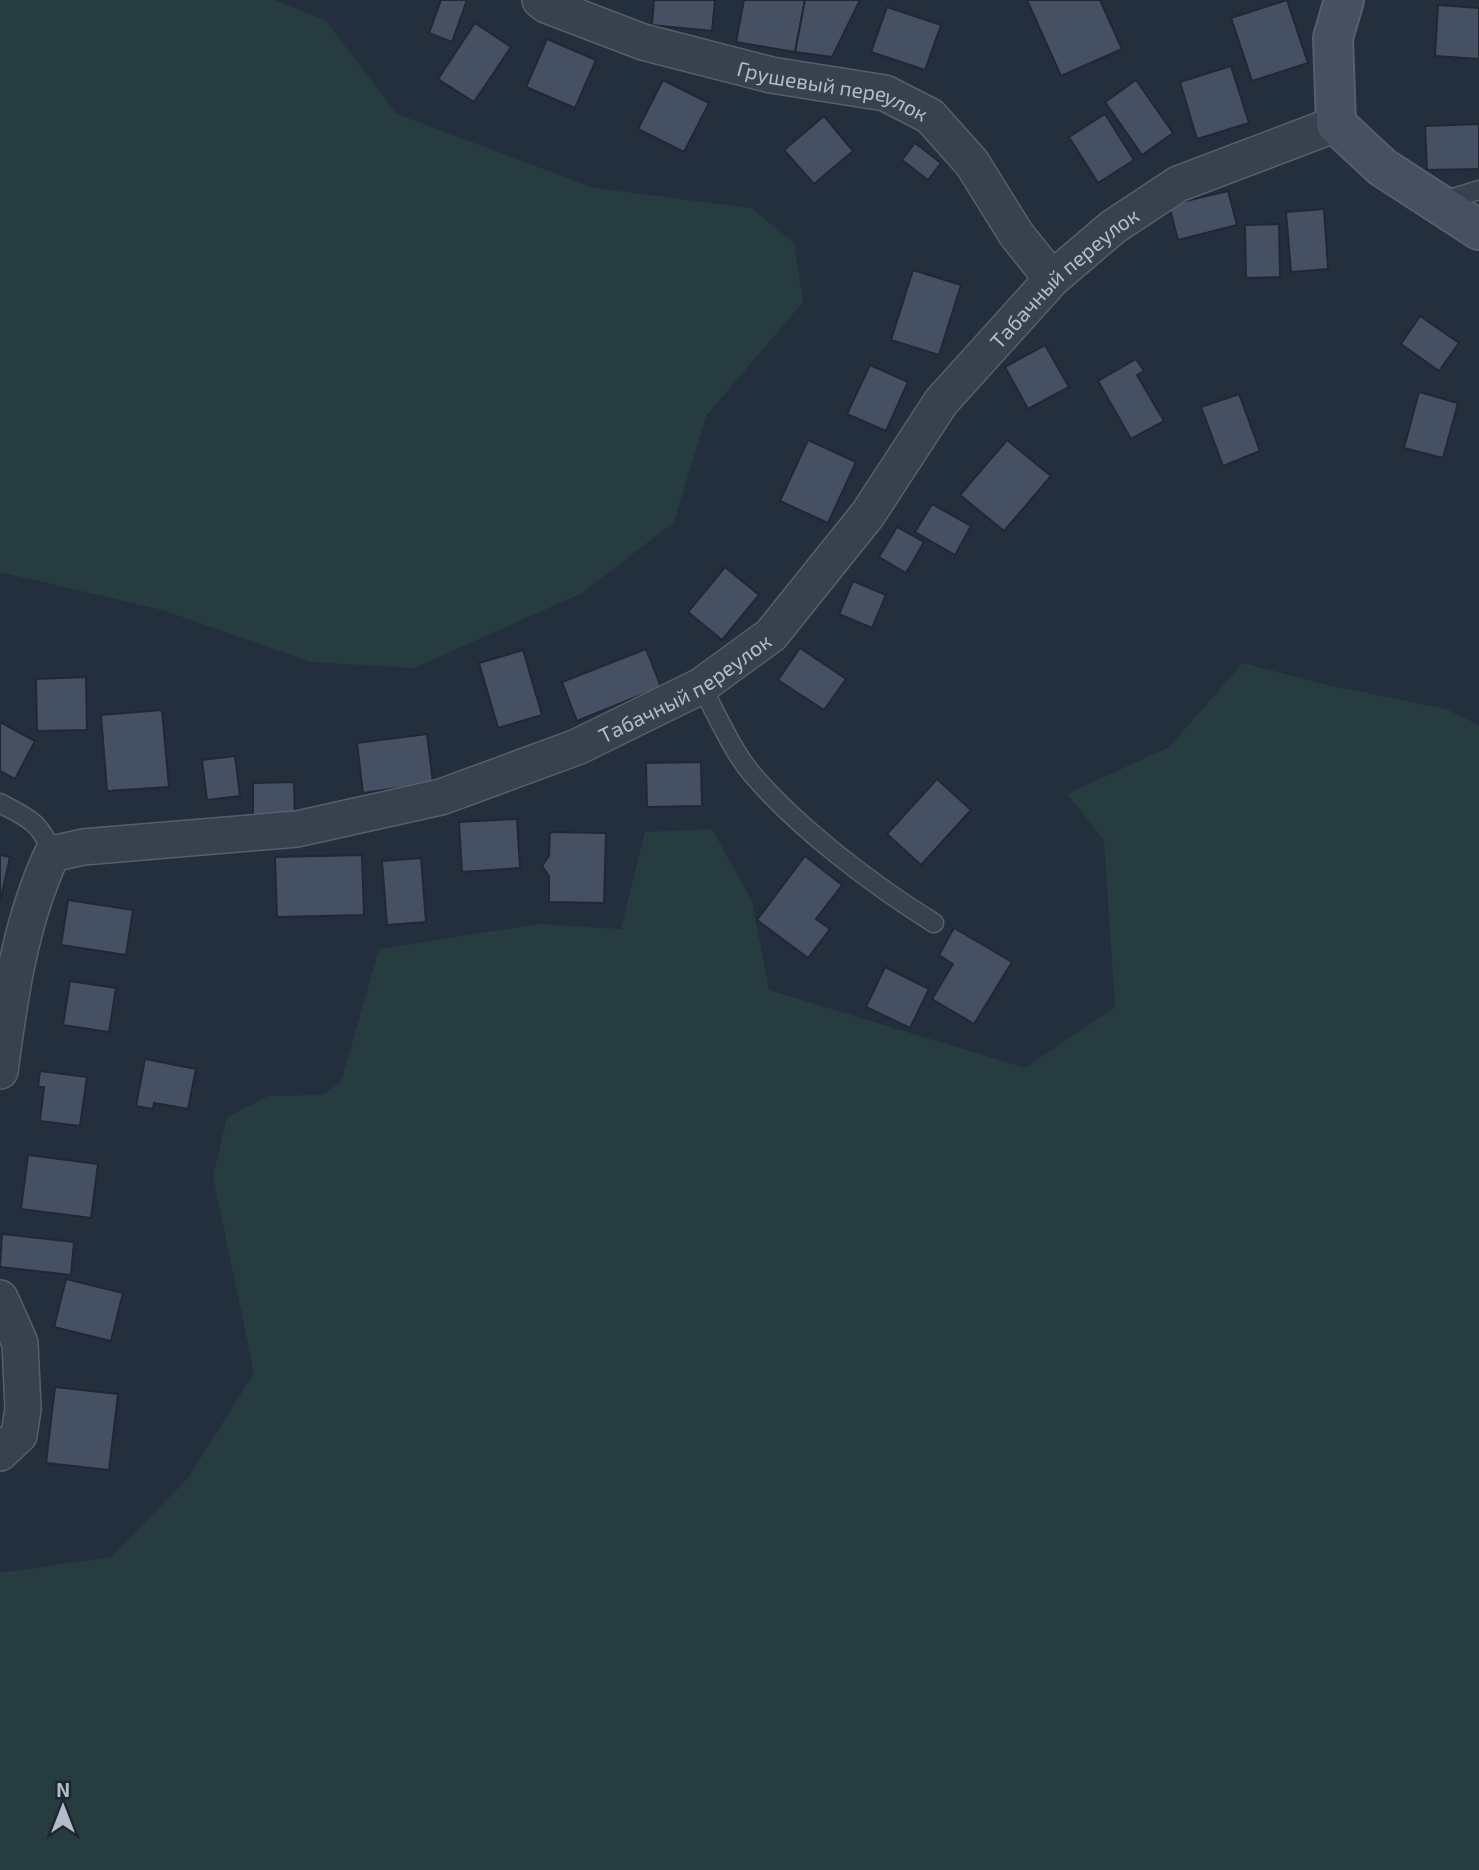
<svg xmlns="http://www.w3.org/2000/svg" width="1479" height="1870" font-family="'Exo 2',sans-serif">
<rect width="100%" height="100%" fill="#242f3e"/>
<g fill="#263c3f">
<polygon points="0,0 275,0 325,20 397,114 594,188 751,208 794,243 803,302 706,416 674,522 582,593 414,668 311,662 162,610 0,572"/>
<polygon points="1243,663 1327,685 1446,709 1479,725 1479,1870 0,1870 0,1573 111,1557 188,1478 254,1373 213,1176 227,1117 268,1096 322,1095 341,1082 379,949 539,924 621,929 645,832 712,829 752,901 769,990 1025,1068 1115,1007 1104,840 1067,794 1169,747"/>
</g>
<g fill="#455162" stroke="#1f2835" stroke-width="2">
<polygon points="441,0 467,0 452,42 429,33"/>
<polygon points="654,0 715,0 712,31 652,25"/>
<polygon points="744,0 805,0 795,52 736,42"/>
<polygon points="805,0 860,0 832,57 795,52"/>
<polygon points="1027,0 1100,0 1122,49 1061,76"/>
<polygon points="1287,0 1308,63 1252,81 1231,18"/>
<polygon points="1438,5 1479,8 1479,59 1435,56"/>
<polygon points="887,7 941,25 925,70 871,52"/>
<polygon points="475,23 511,47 474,102 438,79"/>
<polygon points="547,39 596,60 575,108 526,87"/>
<polygon points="1231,66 1249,123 1197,139 1180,82"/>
<polygon points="663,80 709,103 684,152 638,129"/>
<polygon points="1136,80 1173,133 1142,155 1105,102"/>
<polygon points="1105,114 1134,160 1098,183 1069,137"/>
<polygon points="824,116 853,151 814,184 784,150"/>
<polygon points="1479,124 1479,169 1427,170 1425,126"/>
<polygon points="915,143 941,163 928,180 902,160"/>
<polygon points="1228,191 1237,225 1178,240 1169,205"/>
<polygon points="1324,209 1328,269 1291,272 1286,212"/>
<polygon points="1279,224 1280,277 1246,278 1245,225"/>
<polygon points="913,270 961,285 939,355 891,340"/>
<polygon points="1420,316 1459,343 1439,371 1401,344"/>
<polygon points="1045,345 1069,387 1028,409 1005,367"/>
<polygon points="1136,359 1144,371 1137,375 1164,421 1131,439 1098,381"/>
<polygon points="870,365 908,382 886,431 847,414"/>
<polygon points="1419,392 1458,403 1443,458 1404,448"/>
<polygon points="1239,394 1260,451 1223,466 1201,407"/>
<polygon points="808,440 856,462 828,523 780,501"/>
<polygon points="1007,440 1051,476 1004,531 960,495"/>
<polygon points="932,504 971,526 955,555 915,532"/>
<polygon points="897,527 924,542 906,573 879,557"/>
<polygon points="725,567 759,595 722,640 688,612"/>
<polygon points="853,581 886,595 872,628 839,614"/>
<polygon points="800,648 846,679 824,710 778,680"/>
<polygon points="646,649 661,687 577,721 562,682"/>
<polygon points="523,650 542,715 498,728 479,663"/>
<polygon points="86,677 87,730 37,731 36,679"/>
<polygon points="162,710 169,787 107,791 101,715"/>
<polygon points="0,722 35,741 15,779 0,771"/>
<polygon points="427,734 433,783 363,793 357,743"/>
<polygon points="235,756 240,796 207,800 202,760"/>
<polygon points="701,762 702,806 647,807 646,763"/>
<polygon points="937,779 971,810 921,865 887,834"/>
<polygon points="294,782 295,823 253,824 253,783"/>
<polygon points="517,819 520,868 462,872 459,822"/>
<polygon points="550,832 606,833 604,903 549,902 549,876 542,866 549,856"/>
<polygon points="0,855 10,857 0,902"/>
<polygon points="362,855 364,915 277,917 275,857"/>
<polygon points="805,856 842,885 816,919 830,929 808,958 757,920"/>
<polygon points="421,858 426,922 387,925 382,861"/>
<polygon points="68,900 133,910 126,955 61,945"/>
<polygon points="954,928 1012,962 974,1024 932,999 953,964 939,955"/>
<polygon points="885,967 929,989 910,1028 866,1007"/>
<polygon points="70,981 116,988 109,1032 63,1025"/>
<polygon points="145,1059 196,1069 188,1109 154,1103 153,1109 136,1106"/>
<polygon points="40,1071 87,1077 80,1126 40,1121 44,1087 38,1087"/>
<polygon points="28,1155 98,1164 91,1218 21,1209"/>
<polygon points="2,1234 74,1242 71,1275 0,1267"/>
<polygon points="66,1279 123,1293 111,1341 54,1327"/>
<polygon points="55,1387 118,1394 109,1470 46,1463"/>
</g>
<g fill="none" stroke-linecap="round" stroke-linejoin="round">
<defs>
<g id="lane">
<polyline points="1440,202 1479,190"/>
<path d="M701 686C717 714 731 749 752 774 799 829 873 885 934 923"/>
<path d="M0 803C28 818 41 822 52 854"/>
</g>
<g id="street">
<path id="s1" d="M540 0 546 5 643 42 771 75 885 93 930 116 972 163 1016 234 1052 279"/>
<path id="s2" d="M0 1071C10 996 20 923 52 854L83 847 297 829 441 797 577 747 701 686 771 635 868 514 941 402 1052 279 1113 227 1178 184 1336 124"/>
<polyline points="0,1298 20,1343 23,1409 19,1435 0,1453"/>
</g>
<polyline id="secondary" points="1344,0 1333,38 1336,124 1382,167 1479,230"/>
</defs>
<use href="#lane" stroke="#565f6c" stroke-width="21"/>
<use href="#street" stroke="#565f6c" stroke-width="38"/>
<use href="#secondary" stroke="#565f6c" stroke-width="42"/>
<use href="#lane" stroke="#38414e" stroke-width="18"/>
<use href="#street" stroke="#38414e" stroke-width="35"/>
<use href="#secondary" stroke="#465061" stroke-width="38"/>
</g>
<g text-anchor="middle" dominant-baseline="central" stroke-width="7" stroke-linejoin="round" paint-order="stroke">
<g font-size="21" fill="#b4bcc9" stroke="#1d2633">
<text stroke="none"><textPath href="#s1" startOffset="308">Грушевый переулок</textPath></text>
<text stroke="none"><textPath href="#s2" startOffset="1452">Табачный переулок</textPath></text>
<text stroke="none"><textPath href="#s2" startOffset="886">Табачный переулок</textPath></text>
</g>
</g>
<g transform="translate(63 1807)" stroke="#1d2633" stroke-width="5" paint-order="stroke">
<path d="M0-5L12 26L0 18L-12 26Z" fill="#b4bcc9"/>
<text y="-10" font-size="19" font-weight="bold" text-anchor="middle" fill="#b4bcc9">N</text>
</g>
</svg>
